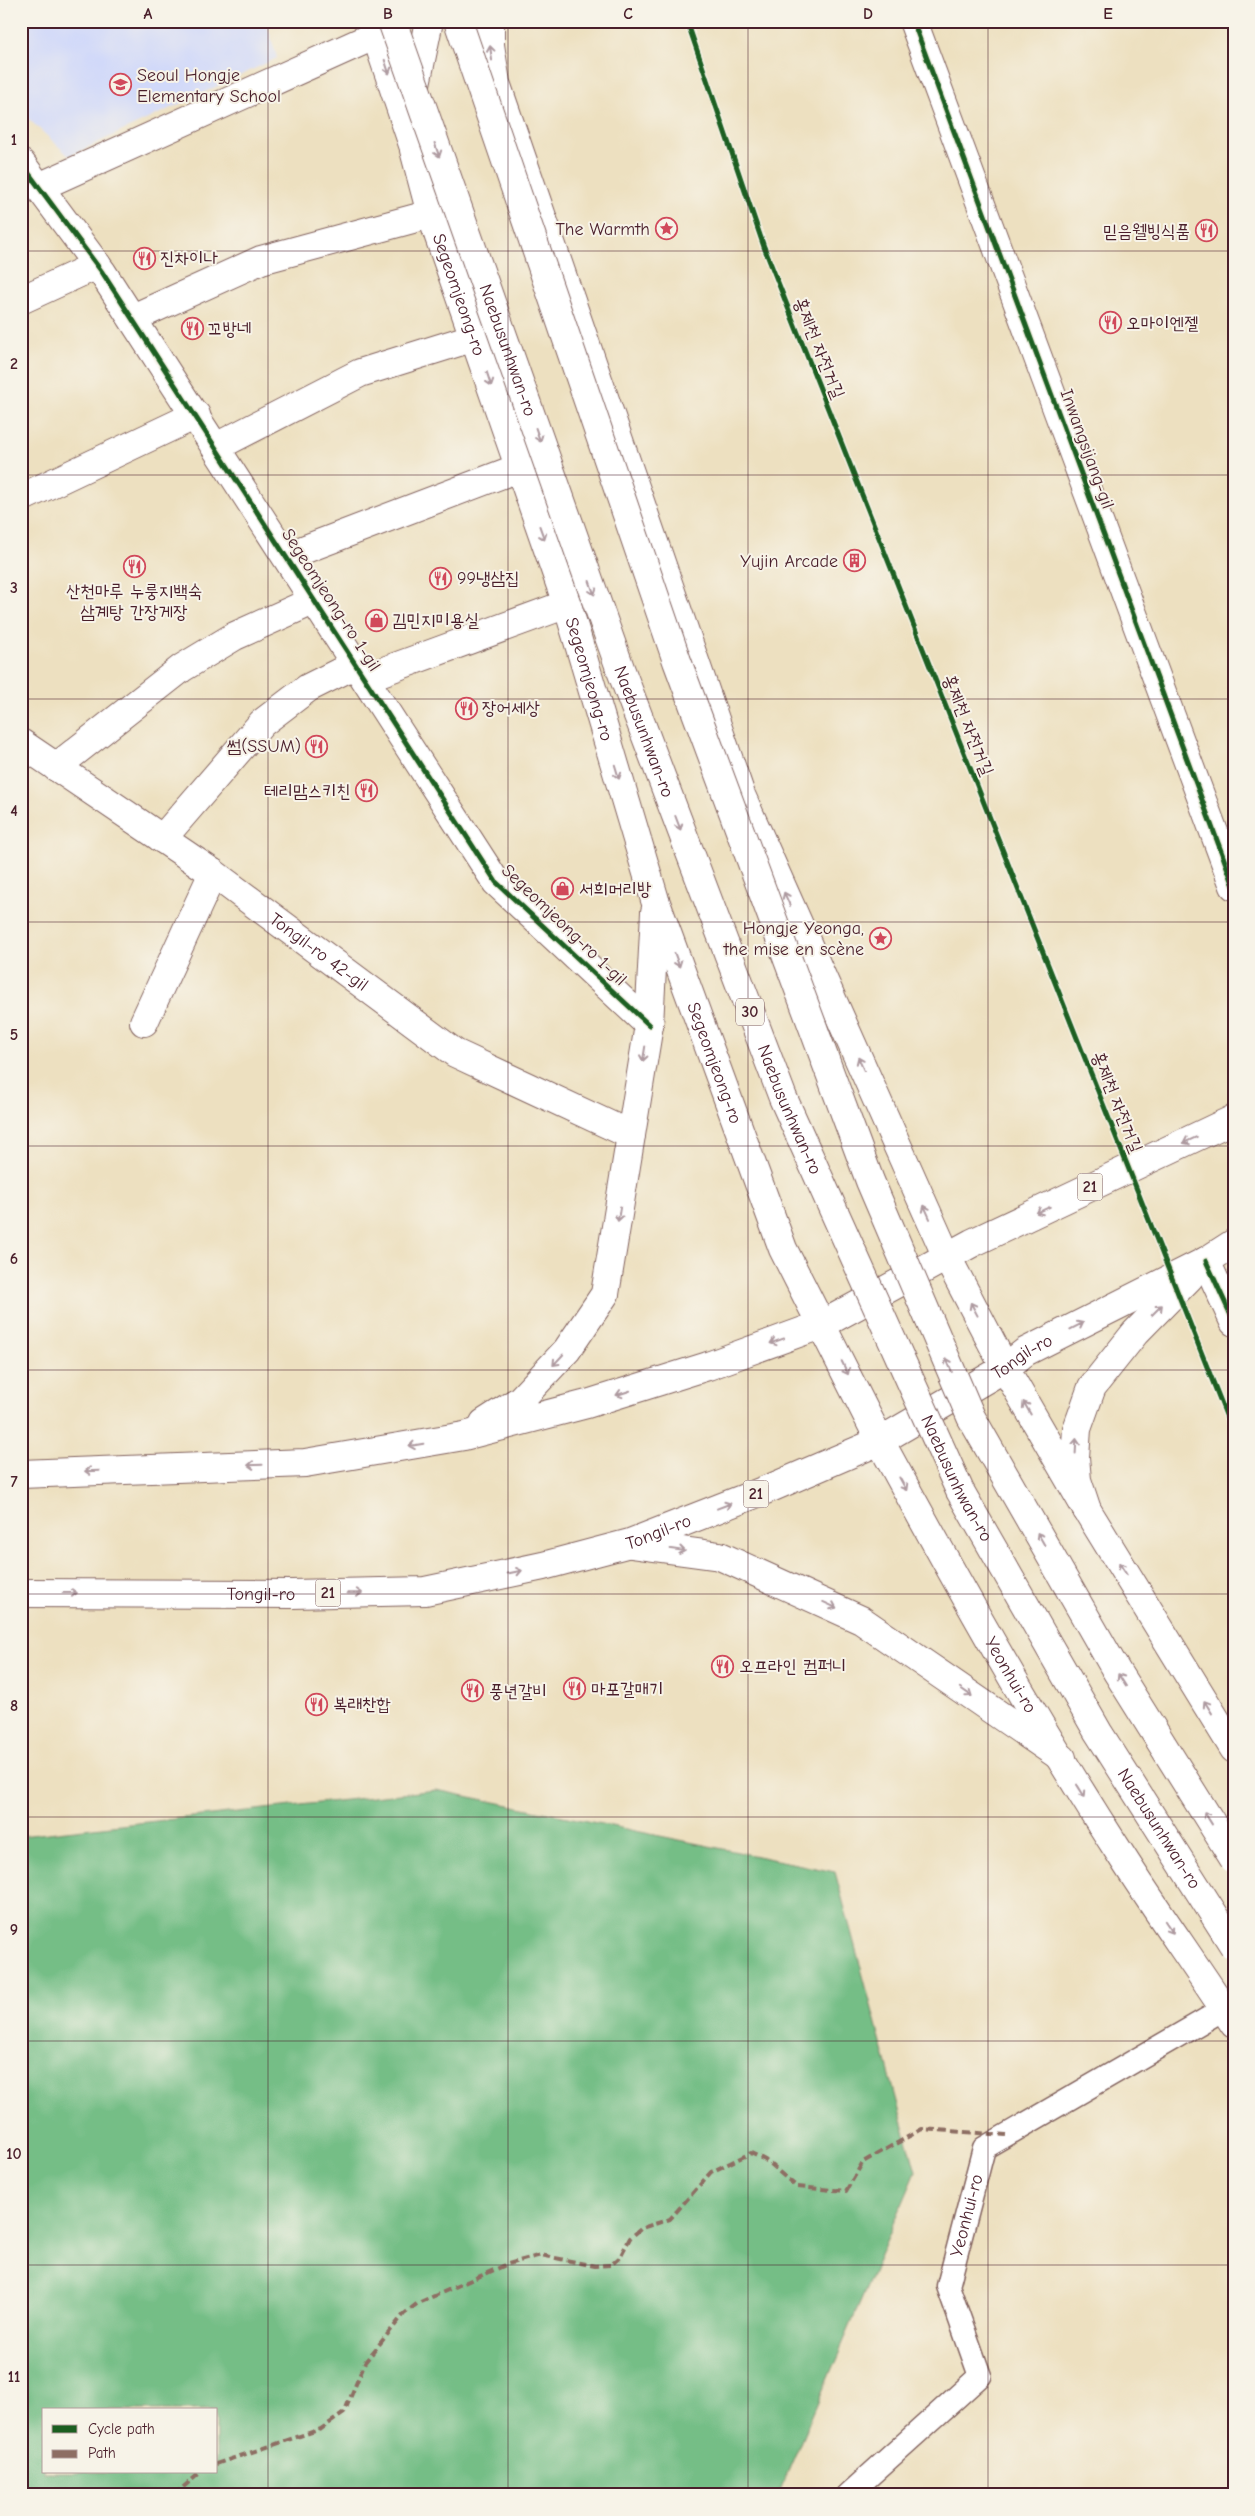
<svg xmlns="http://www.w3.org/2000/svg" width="1255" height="2516" font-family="'Comic Neue','Poor Story',sans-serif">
<rect width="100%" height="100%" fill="#f7f3e8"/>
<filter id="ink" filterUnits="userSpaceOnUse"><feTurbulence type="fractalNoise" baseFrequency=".02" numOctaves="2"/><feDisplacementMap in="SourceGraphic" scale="10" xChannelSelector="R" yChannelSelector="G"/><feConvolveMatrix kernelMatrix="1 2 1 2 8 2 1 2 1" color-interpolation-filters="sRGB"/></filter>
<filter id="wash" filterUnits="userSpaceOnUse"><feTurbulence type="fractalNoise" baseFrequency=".0096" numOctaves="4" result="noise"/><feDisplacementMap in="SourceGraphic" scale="20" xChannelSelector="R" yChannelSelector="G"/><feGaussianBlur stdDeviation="1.12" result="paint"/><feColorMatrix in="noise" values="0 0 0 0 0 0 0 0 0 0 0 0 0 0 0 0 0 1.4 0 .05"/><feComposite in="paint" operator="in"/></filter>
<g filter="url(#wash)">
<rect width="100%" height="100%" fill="#ede0c0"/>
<polygon fill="#d1d9f9" points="21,21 266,21 277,58 69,156 21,112"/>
<path fill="#75be86" stroke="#606e58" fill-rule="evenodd" d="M436 1790 835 1872 916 2172 778 2495H21V1836ZM44 2410H216V2472H44Z"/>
</g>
<g filter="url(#ink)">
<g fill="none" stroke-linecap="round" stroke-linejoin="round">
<defs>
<g id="service">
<path id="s1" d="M848 2495 980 2376 948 2286 984 2148 1224 2009"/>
</g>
<g id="minor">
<polyline points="21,163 102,272 496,882 649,1025"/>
<polyline points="39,187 376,35"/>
<polyline points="21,300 97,265"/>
<polyline points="133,318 261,260 431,214"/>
<polyline points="216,447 360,373 475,337"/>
<polyline points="21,498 196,415"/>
<polyline points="287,556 518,468"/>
<polyline points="365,678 567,604"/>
<path id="s2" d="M21 743 213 873 455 1053 631 1135"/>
<polyline points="56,767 182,668 235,636 315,600"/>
<polyline points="162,839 262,723 308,688 356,664"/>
<polyline points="144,1022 213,873"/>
<polyline points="1206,1261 1234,1322"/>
</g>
<g id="tertiary">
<polyline points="371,21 413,145"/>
<polyline points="913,21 1234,886"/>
</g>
<g id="secondary">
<polyline points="1005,1368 1087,1510 1234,1749"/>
<path id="s3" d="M880 1441C956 1581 1034 1721 1121 1855 1157 1912 1197 1967 1234 2024"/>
</g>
<g id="primary">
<path id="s4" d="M429 21 415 89 414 150 431 214 567 604 655 900 783 1249 880 1441"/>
<polyline points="490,21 490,45 496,83 741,795 947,1257 1005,1368"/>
<polyline points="484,1423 520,1400 567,1350 605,1294 649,1025 655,912"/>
<polyline points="21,1474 305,1463 464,1436 587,1404 708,1366 823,1324 972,1243 1234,1119"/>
<polyline points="1087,1510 1077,1480 1075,1457 1077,1429 1092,1387 1135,1333 1189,1278"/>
<polyline points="631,1544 720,1556 861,1620 1062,1758"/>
<path id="s5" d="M21 1593 292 1594 425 1591 543 1566 630 1543 773 1487 880 1441 1005 1368 1025 1352 1206 1261 1234 1243"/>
</g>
</defs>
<use href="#service" stroke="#83635f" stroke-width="25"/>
<use href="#minor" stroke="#83635f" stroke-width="30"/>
<use href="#tertiary" stroke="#83635f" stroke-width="30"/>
<use href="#secondary" stroke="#83635f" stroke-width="30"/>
<use href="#primary" stroke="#83635f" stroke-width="30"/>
<use href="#service" stroke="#fff" stroke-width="22"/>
<use href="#minor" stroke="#fff" stroke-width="28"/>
<use href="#tertiary" stroke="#fff" stroke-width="28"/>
<use href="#secondary" stroke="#fff" stroke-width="28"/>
<use href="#primary" stroke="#fff" stroke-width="28"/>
<defs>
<g id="trunk-bridge">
<path id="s6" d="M392 21 620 668 783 1098 960 1491 1098 1732 1234 1946"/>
<polyline points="458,21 677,661 870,1181 971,1417 1117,1672 1234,1859"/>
</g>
</defs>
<use href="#trunk-bridge" stroke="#83635f" stroke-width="30" stroke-linecap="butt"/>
<use href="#trunk-bridge" stroke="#fff" stroke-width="28"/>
<g stroke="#8d6e63" stroke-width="4" stroke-dasharray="8 4" stroke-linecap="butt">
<polyline points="216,2464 321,2429 344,2413 365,2362 404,2314 418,2303 508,2264 541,2255 595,2266 611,2265 620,2257 630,2238 642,2228 670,2219 711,2172 751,2153 765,2160 797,2187 846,2191 863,2162 922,2129 1006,2135"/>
<polyline points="174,2495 201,2472"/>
</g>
<defs>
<g id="cycleway">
<polyline points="687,21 764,247 1234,1435"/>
<polyline points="913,21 1234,886"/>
<polyline points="21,163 102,272 496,882 649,1025"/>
<polyline points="1206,1261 1234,1322"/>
</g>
</defs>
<use href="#cycleway" stroke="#f7f3e8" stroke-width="8"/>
<use href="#cycleway" stroke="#1b5e20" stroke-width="5"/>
</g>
<defs><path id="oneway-shaft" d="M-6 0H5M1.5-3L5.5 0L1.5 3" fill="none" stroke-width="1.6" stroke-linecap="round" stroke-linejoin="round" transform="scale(1.25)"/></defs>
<g stroke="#ae9aa0">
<use href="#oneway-shaft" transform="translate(491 53) rotate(-98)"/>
<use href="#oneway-shaft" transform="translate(387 67) rotate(72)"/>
<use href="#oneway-shaft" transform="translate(437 150) rotate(71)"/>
<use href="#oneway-shaft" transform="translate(489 379) rotate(72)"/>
<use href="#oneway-shaft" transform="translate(538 435) rotate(71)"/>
<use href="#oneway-shaft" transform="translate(542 533) rotate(70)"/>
<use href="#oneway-shaft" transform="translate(592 588) rotate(71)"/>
<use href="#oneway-shaft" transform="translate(617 772) rotate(73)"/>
<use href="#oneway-shaft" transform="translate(678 823) rotate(69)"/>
<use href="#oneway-shaft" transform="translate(787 899) rotate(-114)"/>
<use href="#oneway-shaft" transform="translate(677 960) rotate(70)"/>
<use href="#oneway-shaft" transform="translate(644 1054) rotate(99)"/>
<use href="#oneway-shaft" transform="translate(861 1064) rotate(-114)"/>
<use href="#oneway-shaft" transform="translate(1190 1140) rotate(155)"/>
<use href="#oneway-shaft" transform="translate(1043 1210) rotate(155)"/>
<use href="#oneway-shaft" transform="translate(927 1212) rotate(-114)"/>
<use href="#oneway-shaft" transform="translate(619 1214) rotate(99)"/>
<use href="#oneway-shaft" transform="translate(974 1309) rotate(-118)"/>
<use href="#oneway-shaft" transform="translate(1157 1310) rotate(-45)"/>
<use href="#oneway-shaft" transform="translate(1077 1326) rotate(-27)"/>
<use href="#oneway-shaft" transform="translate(777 1341) rotate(160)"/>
<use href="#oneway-shaft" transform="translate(558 1360) rotate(133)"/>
<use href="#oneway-shaft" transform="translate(949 1365) rotate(-113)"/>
<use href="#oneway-shaft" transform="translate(845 1368) rotate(64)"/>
<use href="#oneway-shaft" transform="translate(623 1393) rotate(162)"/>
<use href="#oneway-shaft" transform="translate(1027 1408) rotate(-120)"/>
<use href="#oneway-shaft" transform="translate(416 1445) rotate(170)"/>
<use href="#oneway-shaft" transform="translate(1076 1446) rotate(-87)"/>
<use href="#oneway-shaft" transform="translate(255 1465) rotate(178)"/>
<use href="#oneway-shaft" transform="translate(92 1471) rotate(178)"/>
<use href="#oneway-shaft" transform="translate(903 1484) rotate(61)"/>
<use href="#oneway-shaft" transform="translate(724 1506) rotate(-21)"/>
<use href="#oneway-shaft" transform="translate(1041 1539) rotate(-120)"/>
<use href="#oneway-shaft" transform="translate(678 1550) rotate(8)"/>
<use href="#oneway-shaft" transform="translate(1123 1569) rotate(-122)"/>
<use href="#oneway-shaft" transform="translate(515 1572) rotate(-12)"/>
<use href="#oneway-shaft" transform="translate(70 1593)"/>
<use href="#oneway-shaft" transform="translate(355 1593) rotate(-1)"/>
<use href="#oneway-shaft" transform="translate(830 1605) rotate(24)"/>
<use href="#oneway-shaft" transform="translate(1122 1680) rotate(-122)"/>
<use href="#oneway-shaft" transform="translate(966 1692) rotate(35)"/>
<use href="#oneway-shaft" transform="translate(1208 1707) rotate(-122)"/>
<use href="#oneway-shaft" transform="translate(1081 1791) rotate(58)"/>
<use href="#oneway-shaft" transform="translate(1208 1818) rotate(-122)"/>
<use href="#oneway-shaft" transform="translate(1169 1927) rotate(56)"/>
</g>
</g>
<path fill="none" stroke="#4a1f2b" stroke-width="1" stroke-opacity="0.55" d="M268 21V2495M508 21V2495M748 21V2495M988 21V2495M21 251H1234M21 475H1234M21 699H1234M21 922H1234M21 1146H1234M21 1370H1234M21 1594H1234M21 1817H1234M21 2041H1234M21 2265H1234"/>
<defs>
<symbol id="school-ring" viewBox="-11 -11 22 22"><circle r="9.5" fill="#f7f3e8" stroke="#d1495b" stroke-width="1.5"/><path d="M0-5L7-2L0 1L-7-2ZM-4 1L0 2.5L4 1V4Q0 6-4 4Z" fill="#d1495b"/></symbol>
<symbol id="sight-ring" viewBox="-11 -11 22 22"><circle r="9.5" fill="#f7f3e8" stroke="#d1495b" stroke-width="1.5"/><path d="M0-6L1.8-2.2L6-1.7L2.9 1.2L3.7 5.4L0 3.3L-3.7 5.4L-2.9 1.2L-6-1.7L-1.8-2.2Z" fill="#d1495b"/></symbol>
<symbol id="restaurant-ring" viewBox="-11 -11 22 22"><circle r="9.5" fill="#f7f3e8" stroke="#d1495b" stroke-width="1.5"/><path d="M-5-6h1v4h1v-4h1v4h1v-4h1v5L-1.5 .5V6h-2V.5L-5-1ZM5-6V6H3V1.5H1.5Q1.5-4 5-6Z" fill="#d1495b"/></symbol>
<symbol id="building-ring" viewBox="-11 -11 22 22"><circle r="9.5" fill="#f7f3e8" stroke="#d1495b" stroke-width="1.5"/><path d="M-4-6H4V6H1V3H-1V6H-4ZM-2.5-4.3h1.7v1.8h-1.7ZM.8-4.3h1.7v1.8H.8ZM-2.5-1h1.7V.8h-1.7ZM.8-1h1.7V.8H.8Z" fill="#d1495b"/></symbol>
<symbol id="shop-ring" viewBox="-11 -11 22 22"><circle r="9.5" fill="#f7f3e8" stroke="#d1495b" stroke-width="1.5"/><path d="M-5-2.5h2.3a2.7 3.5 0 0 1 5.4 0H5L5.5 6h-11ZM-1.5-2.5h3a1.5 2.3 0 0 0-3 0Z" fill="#d1495b"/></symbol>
</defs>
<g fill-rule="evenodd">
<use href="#school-ring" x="108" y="72" width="25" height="25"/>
<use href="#sight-ring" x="654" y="216" width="25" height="25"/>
<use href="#restaurant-ring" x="1194" y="218" width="25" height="25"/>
<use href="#restaurant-ring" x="132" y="246" width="25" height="25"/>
<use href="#restaurant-ring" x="1098" y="310" width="25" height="25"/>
<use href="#restaurant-ring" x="180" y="316" width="25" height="25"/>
<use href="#building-ring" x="842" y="548" width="25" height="25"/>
<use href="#restaurant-ring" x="122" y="554" width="25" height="25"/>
<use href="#restaurant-ring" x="428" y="566" width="25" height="25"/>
<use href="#shop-ring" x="364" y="608" width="25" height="25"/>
<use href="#restaurant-ring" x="454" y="696" width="25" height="25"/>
<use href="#restaurant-ring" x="304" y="734" width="25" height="25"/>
<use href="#restaurant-ring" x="354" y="778" width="25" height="25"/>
<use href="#shop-ring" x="550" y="876" width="25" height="25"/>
<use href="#sight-ring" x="868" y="926" width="25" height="25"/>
<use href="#restaurant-ring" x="710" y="1654" width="25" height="25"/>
<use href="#restaurant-ring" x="562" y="1676" width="25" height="25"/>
<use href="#restaurant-ring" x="460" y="1678" width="25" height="25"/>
<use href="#restaurant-ring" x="304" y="1692" width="25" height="25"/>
</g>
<g text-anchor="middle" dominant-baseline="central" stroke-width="4" stroke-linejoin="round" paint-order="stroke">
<g fill="#f7f3e8" stroke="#7e5f64" stroke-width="1">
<rect x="736" y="998.5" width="28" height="27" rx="4"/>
<rect x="1077.5" y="1173.5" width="25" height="27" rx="4"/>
<rect x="743.5" y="1480.5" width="25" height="27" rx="4"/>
<rect x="315.5" y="1579.5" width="25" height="27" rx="4"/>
</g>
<g font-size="16" font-weight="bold" fill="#4a1f2b">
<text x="750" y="1012">30</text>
<text x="1090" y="1187">21</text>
<text x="756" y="1494">21</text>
<text x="328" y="1593">21</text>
</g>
<g font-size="18" fill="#4a1f2b" stroke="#f7f3e8" text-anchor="start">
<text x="137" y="75">Seoul Hongje<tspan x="137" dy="21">Elementary School</tspan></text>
<text x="650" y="229" text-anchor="end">The Warmth</text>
<text x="1190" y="231" text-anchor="end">믿음웰빙식품</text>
<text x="160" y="258">진차이나</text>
<text x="1126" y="323">오마이엔젤</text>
<text x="208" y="329">꼬방네</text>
<text x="838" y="561" text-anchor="end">Yujin Arcade</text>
<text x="457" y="578">99냉삼집</text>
<text x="134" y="591" text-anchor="middle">산천마루 누룽지백숙<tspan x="134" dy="21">삼계탕 간장게장</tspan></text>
<text x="392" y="620">김민지미용실</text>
<text x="482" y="708">장어세상</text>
<text x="301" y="746" text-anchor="end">썸(SSUM)</text>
<text x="351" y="791" text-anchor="end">테리맘스키친</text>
<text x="579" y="889">서희머리방</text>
<text x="864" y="928" text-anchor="end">Hongje Yeonga,<tspan x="864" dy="21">the mise en scène</tspan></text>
<text x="739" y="1666">오프라인 컴퍼니</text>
<text x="591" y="1689">마포갈매기</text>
<text x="489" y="1691">풍년갈비</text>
<text x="333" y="1704">복래찬합</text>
</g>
<g font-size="18" fill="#4a1f2b" stroke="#f7f3e8">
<text stroke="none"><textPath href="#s4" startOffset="282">Segeomjeong-ro</textPath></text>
<text transform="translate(819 348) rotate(68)">홍제천 자전거길</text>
<text stroke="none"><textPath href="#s6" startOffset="349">Naebusunhwan-ro</textPath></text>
<text transform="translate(1087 449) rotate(70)">Inwangsijang-gil</text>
<text transform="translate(331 600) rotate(57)">Segeomjeong-ro 1-gil</text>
<text stroke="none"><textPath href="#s4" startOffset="688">Segeomjeong-ro</textPath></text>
<text transform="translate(968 725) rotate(68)">홍제천 자전거길</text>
<text stroke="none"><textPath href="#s6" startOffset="754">Naebusunhwan-ro</textPath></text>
<text transform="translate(564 925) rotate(44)">Segeomjeong-ro 1-gil</text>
<text stroke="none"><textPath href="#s2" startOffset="364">Tongil-ro 42-gil</textPath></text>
<text stroke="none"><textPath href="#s4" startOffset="1092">Segeomjeong-ro</textPath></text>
<text transform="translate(1117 1102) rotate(68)">홍제천 자전거길</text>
<text stroke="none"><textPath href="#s6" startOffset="1159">Naebusunhwan-ro</textPath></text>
<text stroke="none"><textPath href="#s5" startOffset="1050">Tongil-ro</textPath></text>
<text stroke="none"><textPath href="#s6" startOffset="1564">Naebusunhwan-ro</textPath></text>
<text stroke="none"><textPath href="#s5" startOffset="645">Tongil-ro</textPath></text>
<text stroke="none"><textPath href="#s5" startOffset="240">Tongil-ro</textPath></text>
<text stroke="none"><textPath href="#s3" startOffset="268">Yeonhui-ro</textPath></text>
<text stroke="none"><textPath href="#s6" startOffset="1969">Naebusunhwan-ro</textPath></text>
<text stroke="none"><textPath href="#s1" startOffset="346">Yeonhui-ro</textPath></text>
</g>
</g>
<rect width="1255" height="2516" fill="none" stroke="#f7f3e8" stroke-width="55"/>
<rect x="42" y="2408" width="175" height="65" fill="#f7f3e8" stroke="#b29e9c"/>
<rect x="52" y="2425" width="25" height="8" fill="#1b5e20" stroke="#b29e9c"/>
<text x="88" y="2434" font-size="15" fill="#4a1f2b">Cycle path</text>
<rect x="52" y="2450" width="25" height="8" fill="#8d6e63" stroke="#b29e9c"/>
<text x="88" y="2458" font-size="15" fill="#4a1f2b">Path</text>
<rect x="28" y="28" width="1200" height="2460" fill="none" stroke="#4a1f2b" stroke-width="2"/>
<g font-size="16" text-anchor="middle" font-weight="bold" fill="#4a1f2b">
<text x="148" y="19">A</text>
<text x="388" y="19">B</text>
<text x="628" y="19">C</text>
<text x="868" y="19">D</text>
<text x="1108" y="19">E</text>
<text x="14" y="145">1</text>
<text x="14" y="369">2</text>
<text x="14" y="593">3</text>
<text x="14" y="816">4</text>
<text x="14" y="1040">5</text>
<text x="14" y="1264">6</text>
<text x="14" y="1487">7</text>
<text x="14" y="1711">8</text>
<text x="14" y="1935">9</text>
<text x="14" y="2159">10</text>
<text x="14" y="2382">11</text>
</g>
</svg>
